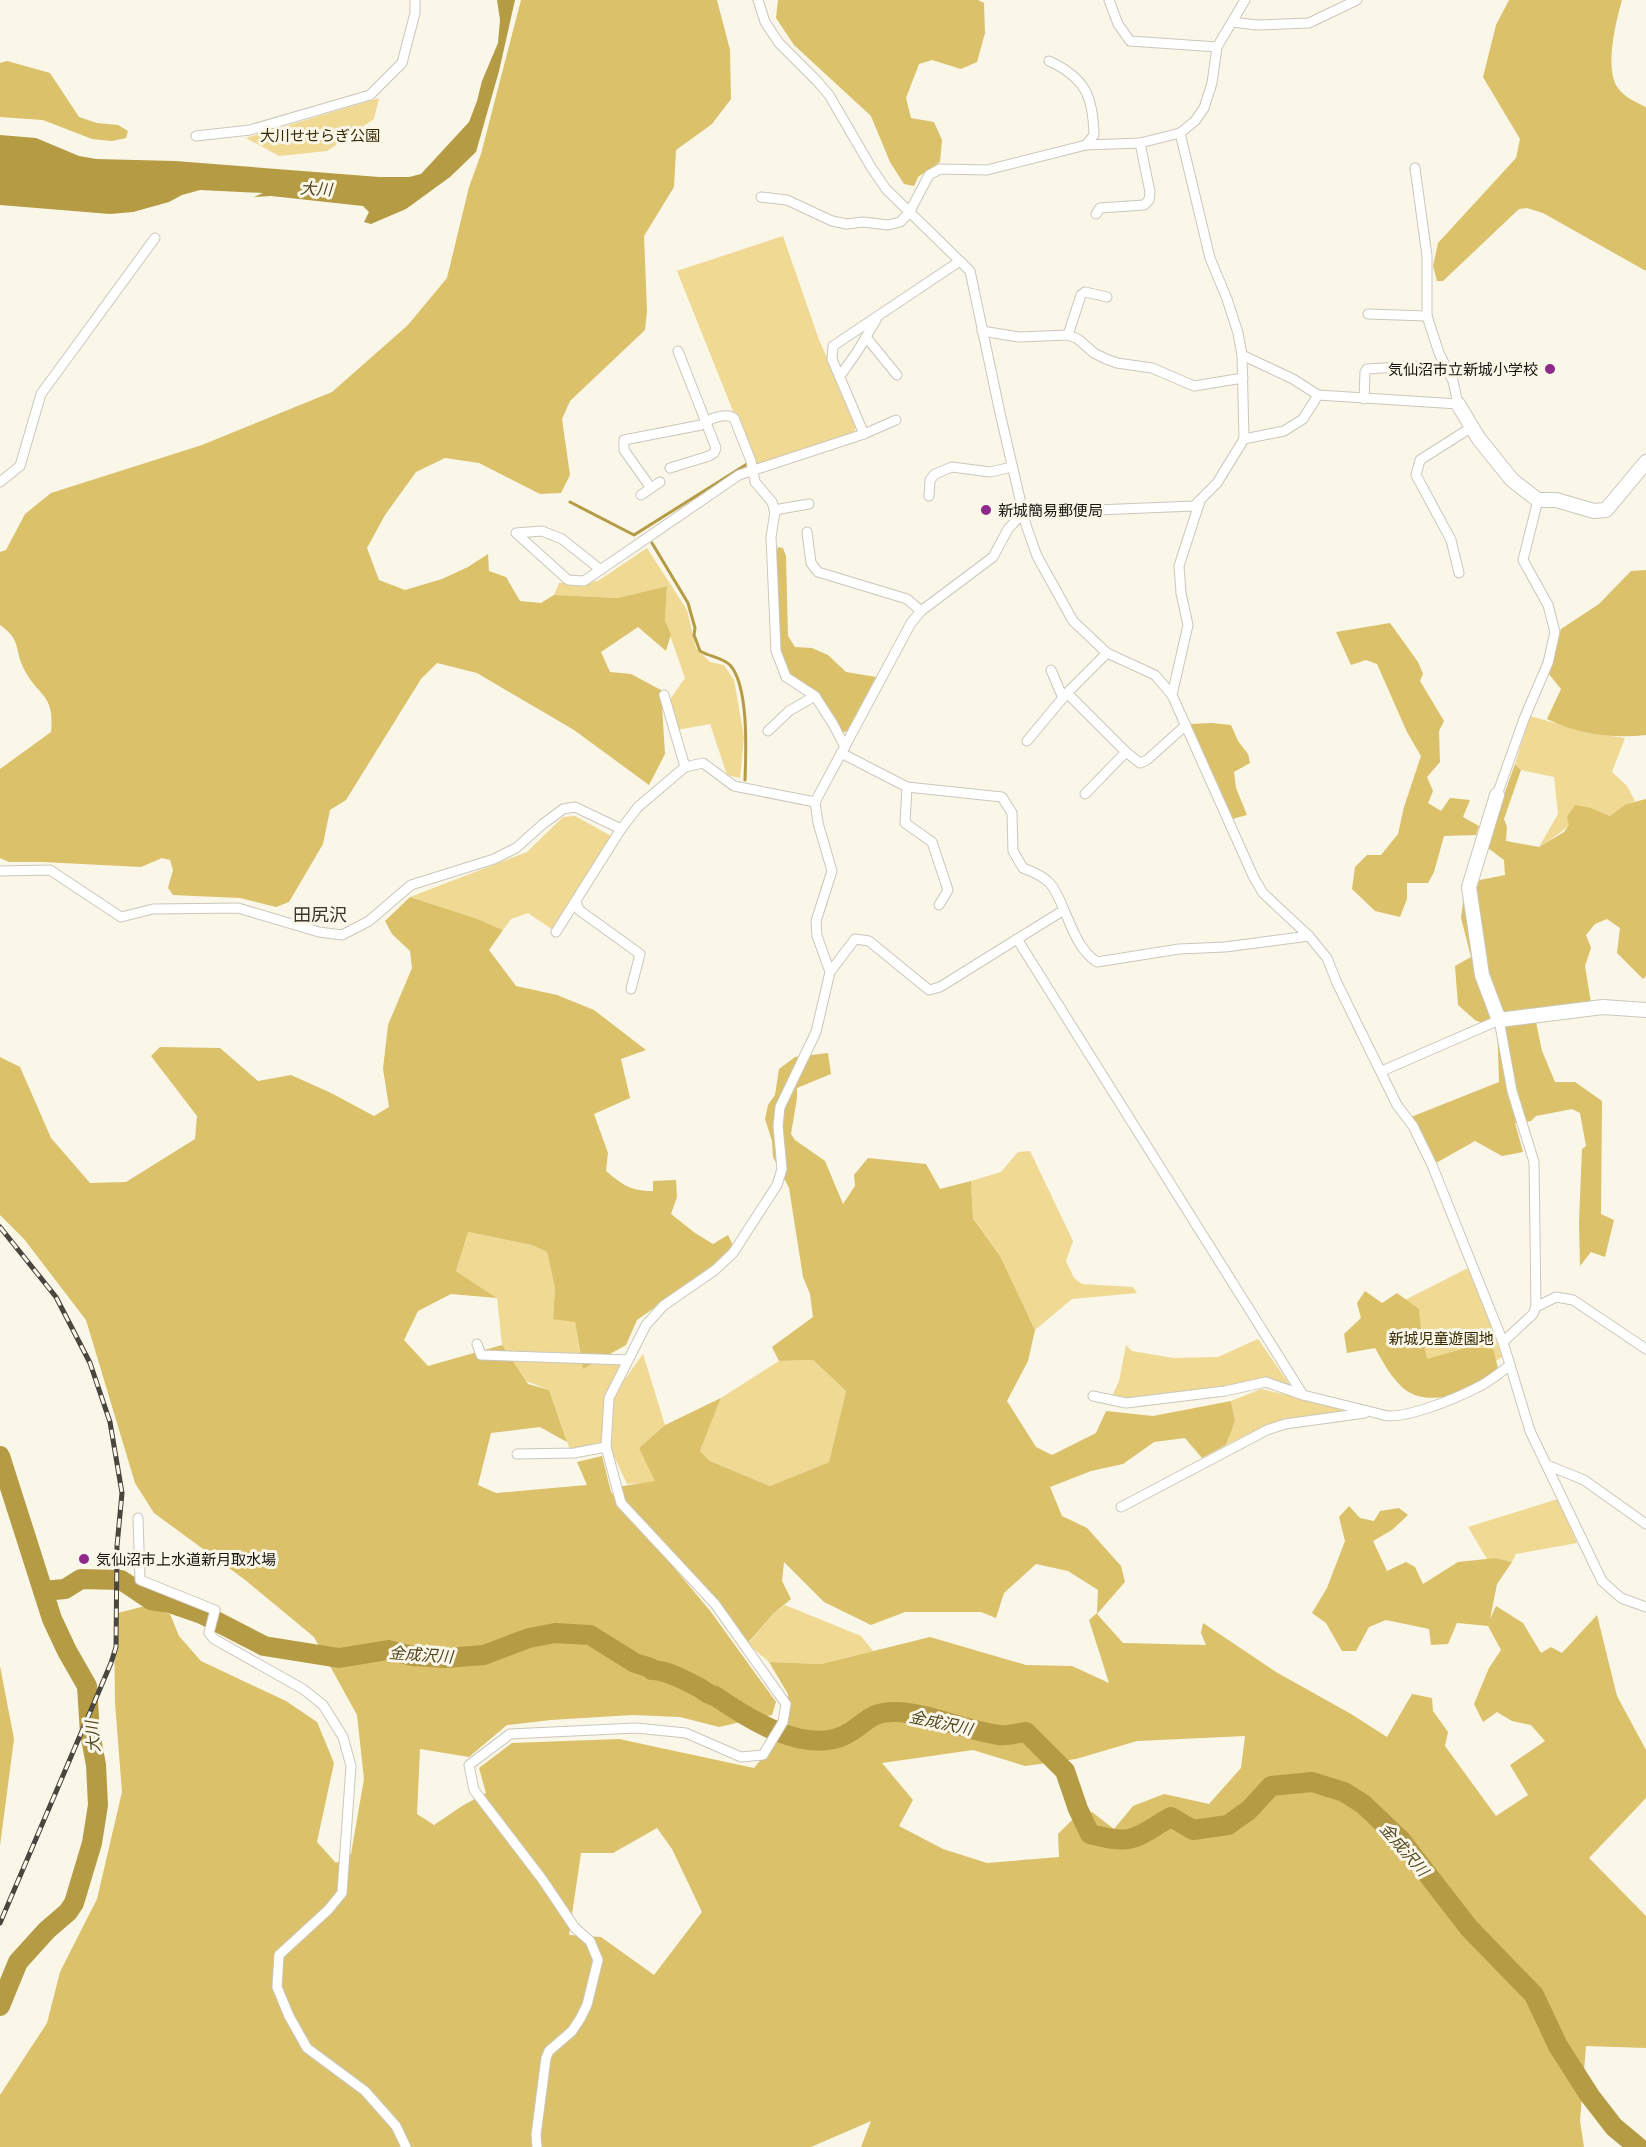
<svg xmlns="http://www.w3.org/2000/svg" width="1646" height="2147" font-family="Commissioner,'Noto Sans JP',sans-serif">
<rect width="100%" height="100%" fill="#faf6e8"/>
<g fill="#efd993">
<polygon points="379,98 374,119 327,151 279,156 246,138"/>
<polygon points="783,236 819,340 858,424 851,437 755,466 677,271"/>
<polygon points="647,548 687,610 696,648 710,662 724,665 734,680 744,737 740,778 727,775 710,724 677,730 669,701 685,678 665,621 667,586 618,598 554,595 559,583 598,581"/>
<path d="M1530 716 1590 733 1625 738 1612 772 1627 786 1635 801 1626 804 1610 816 1591 808C1573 822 1559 835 1539 847L1558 814 1554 777 1521 770 1515 764Z"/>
<polygon points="575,816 613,837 553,930 528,913 511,919 503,930 475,918 410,897 527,852 563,817"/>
<polygon points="1030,1151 1073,1241 1066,1261 1074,1278 1082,1284 1133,1287 1137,1293 1072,1299 1035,1330 1000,1256 973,1217 971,1181 1001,1172 1018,1152"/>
<polygon points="468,1232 532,1245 547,1252 555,1288 553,1318 575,1321 580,1355 507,1354 502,1345 497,1298 456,1271"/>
<polygon points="1470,1267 1502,1357 1464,1382 1432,1391 1403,1301"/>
<polygon points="1258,1339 1290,1385 1265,1378 1201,1391 1128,1399 1112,1396 1119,1381 1126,1345 1132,1351 1173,1358 1218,1357"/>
<polygon points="643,1354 665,1425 639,1448 658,1482 627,1484 611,1450 612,1397"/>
<polygon points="813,1360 846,1391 829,1462 770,1486 710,1461 700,1451 721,1398 779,1361"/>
<polygon points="512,1361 582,1362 583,1368 596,1362 621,1365 605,1396 602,1444 570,1450 549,1390 526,1381"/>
<polygon points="1261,1389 1351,1410 1269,1424 1226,1445 1235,1421 1231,1401"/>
<polygon points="1558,1499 1577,1543 1516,1554 1512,1562 1496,1558 1487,1559 1468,1527"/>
<polygon points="785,1605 861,1636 873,1651 821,1664 769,1662 748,1644 773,1614"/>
</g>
<g fill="#dbc16a" fill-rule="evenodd">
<path d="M521 0H717L730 50 731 99 712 124 676 150 674 187 644 236 647 311 645 330 570 401 562 419 570 475 561 493 540 494 479 463 445 458 416 472 385 515 367 548 379 580 405 590 442 579 468 567 488 554 489 571 506 577 520 601 541 603 554 595 618 598 667 586 665 621 671 634 666 651 638 627 601 652 610 672 631 674 661 690 665 754 649 785 574 730 477 673 437 663 421 679 346 800 330 810 323 844 289 902 276 907 240 898 173 895 168 888 173 870 170 860 162 858 141 867 43 862H9L0 858V769L51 732C55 693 38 697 24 669 14 650 22 640 0 625V552L6 550 25 514 51 493 202 445 332 392 408 325 447 278 469 187 481 154Z"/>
<polygon points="778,0 978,0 984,3 985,33 977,62 961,69 932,60 919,64 906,98 911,118 934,122 942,140 940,162 918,177 914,186 904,184 890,162 871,116 794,45 776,18"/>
<path d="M1509 0H1622C1616 21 1604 70 1618 88 1624 97 1637 103 1646 107V271L1543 213 1527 208 1519 209 1443 281H1437L1433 266 1438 243 1516 158 1520 139 1483 77 1496 25Z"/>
<polygon points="7,61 50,73 79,117 97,123 118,125 128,131 126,138 112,141 92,139 43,120 0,117 0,63"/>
<polygon points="778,547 783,548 786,556 788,636 795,647 812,648 828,655 846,672 876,677 847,731 842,733 812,689 790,674 783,663 778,646 776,554"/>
<path d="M1646 570V735C1613 739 1577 734 1547 719L1561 689 1548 673 1561 629 1599 604 1631 571Z"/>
<polygon points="1390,623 1418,662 1423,674 1420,681 1444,721 1439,731 1440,762 1427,777 1433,791 1428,803 1441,811 1450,798 1470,800 1463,817 1479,826 1476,835 1444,836 1434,872 1428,883 1407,883 1407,899 1400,917 1375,911 1352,889 1355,867 1367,855 1381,855 1398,834 1404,807 1421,756 1407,732 1377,664 1366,660 1351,665 1336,632"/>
<polygon points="1212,723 1231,725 1238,741 1248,754 1250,763 1234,772 1236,788 1247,815 1232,819 1190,724"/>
<polygon points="1515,764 1521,770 1504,819 1507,827 1506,841 1539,847 1564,832 1569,825 1567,817 1575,805 1591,808 1610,816 1626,804 1646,799 1646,976 1643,979 1617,953 1620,928 1607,919 1595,924 1586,935 1591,948 1585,966 1591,1003 1482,1023 1475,1020 1458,1005 1455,966 1471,957 1461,918 1464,894 1480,880 1505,875 1504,860 1488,848 1495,820"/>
<path d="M410 897 475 918 503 930 489 950 516 986 557 995 594 1010 646 1050 621 1059 630 1098 594 1114 608 1153 606 1171C623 1185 630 1191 653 1191V1181L676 1180 677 1197 671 1214 695 1233 713 1244 728 1235 733 1245 713 1266 637 1320 626 1345 583 1369 575 1322 553 1319 555 1288 547 1252 532 1245 468 1232 456 1271 497 1298 451 1294 418 1311 404 1340 428 1366 502 1345 528 1384 549 1390 567 1442 540 1427 491 1433 478 1485 496 1493 587 1485 577 1462 602 1456 611 1492 711 1612 776 1702 772 1715 719 1727 680 1717 632 1715 551 1720 507 1725 469 1757 420 1749 417 1814 434 1825 462 1806 486 1793 479 1768 512 1743 619 1739 754 1768 788 1727V1694L769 1662 821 1664 930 1637 1026 1665 1072 1666 1109 1683 1089 1620 1097 1613 1098 1590 1068 1571 1036 1564 1004 1593 996 1618 981 1612H905L871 1625 824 1602 784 1562 782 1581 791 1599 773 1614 747 1644 620 1497 617 1487 655 1481 639 1448 665 1425 721 1398 700 1451 710 1461 770 1486 829 1462 846 1391 813 1360 779 1361 772 1347 813 1317 810 1294 803 1277 789 1188 773 1157 772 1141 765 1119 768 1105 775 1095 779 1069 795 1057 828 1053 831 1074 797 1088V1098L791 1134 795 1140 825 1161 843 1204 855 1186 854 1175 868 1158 926 1164 940 1189 971 1181 973 1218 1000 1256 1035 1330 1028 1361 1007 1401 1036 1447 1052 1455 1096 1433 1106 1411 1153 1416 1231 1401 1235 1421 1226 1445 1202 1458 1185 1438 1154 1442 1123 1464 1091 1471 1050 1487 1062 1516 1087 1528 1121 1566 1125 1582 1097 1614 1123 1643 1206 1645 1201 1633 1203 1623 1276 1672 1351 1714 1387 1737 1412 1694 1432 1698 1433 1711 1448 1732 1445 1746 1496 1816 1528 1795 1510 1765 1545 1741 1531 1725 1512 1721 1497 1712 1483 1722 1474 1704 1489 1668 1501 1650 1488 1626 1457 1623 1448 1644 1431 1645 1429 1629 1386 1620 1369 1627 1356 1651H1342L1326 1623 1312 1613 1327 1588 1345 1541 1339 1517 1349 1506 1360 1518 1374 1521 1380 1511 1399 1508 1408 1515 1392 1530 1373 1541 1387 1571 1406 1562 1415 1567 1423 1584 1458 1562 1496 1558 1512 1562 1497 1584 1490 1619 1496 1606 1523 1623 1541 1653 1551 1647 1562 1653 1597 1615 1617 1696 1646 1750V1798L1589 1858 1646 1916V2048L1586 2046 1580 2121 1584 2147H861L871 2121 811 2147H0V2095L47 2023 60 1972 97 1899 122 1792 115 1703 114 1614 145 1606 170 1614 179 1636 201 1661 286 1701 317 1722 334 1763 317 1842 336 1863 351 1854 364 1779 357 1715 314 1637 244 1579 154 1513 135 1483 86 1320 24 1239 0 1215V1057L20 1067 51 1138 90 1183 126 1182 195 1139 197 1116 151 1056 160 1047 220 1048 258 1081 291 1075 331 1093 374 1116 389 1107 383 1069 388 1025 412 968 410 951 392 934 385 921ZM1245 1736 1241 1768 1209 1804 1164 1794 1133 1806 1114 1829 1092 1812 1072 1820 1058 1834 1059 1857 987 1863 943 1849 899 1826 913 1800 882 1763 973 1750 1025 1766 1076 1759 1137 1741ZM657 1828 672 1849 702 1912 654 1975 601 1937 569 1935 581 1853H613Z"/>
<polygon points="1536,1022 1542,1051 1555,1082 1575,1082 1602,1101 1601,1214 1614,1220 1605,1257 1591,1252 1580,1266 1579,1222 1582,1149 1586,1146 1580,1113 1572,1109 1536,1116 1531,1121 1515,1123 1523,1152 1502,1156 1475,1141 1436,1163 1411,1117 1499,1082 1497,1024"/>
<path d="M1365 1291 1382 1303 1397 1293 1419 1309 1421 1332 1427 1359 1469 1347 1493 1349 1501 1379C1472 1389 1424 1413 1399 1384 1389 1374 1382 1360 1375 1348L1347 1353 1344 1334 1361 1318 1357 1303Z"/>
<polygon points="0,1666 14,1739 0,1846"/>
</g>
<polygon fill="#b59b44" points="497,0 515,0 499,71 476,152 450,177 406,209 371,224 364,222 369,212 363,206 271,196 254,197 263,193 200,190 182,195 169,202 133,212 110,214 0,205 0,135 36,138 79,156 96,159 175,161 379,177 409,177 421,174 469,122 477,101 482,81 498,43 500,20"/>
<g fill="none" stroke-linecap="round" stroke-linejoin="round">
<g stroke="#b59b44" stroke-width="3">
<polyline points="570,502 634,535 747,464"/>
<path d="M652 543 688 603 695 628 694 635 700 651C710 657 721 657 730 665 749 686 746 752 745 780"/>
</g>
<g stroke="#b59b44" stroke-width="20">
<polyline points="0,1456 52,1619 67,1651 87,1686 90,1733 96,1765 98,1805 92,1843 74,1903 68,1912 47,1930 18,1962 0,2006"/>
<path d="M43 1591 65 1589 81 1579 121 1580 151 1600 170 1603 202 1614 264 1646 339 1658 388 1650 413 1656 446 1658 484 1655 529 1638 555 1633 590 1635 635 1663 651 1668 652 1670C666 1670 685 1680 698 1687 704 1690 708 1695 715 1696 747 1718 804 1755 845 1735 867 1724 868 1711 897 1712 932 1714 965 1730 999 1735 1007 1736 1018 1733 1026 1732L1065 1771 1078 1809 1090 1834C1135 1846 1134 1838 1171 1817L1193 1830 1228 1825 1249 1810 1271 1786 1312 1782 1344 1792 1363 1804 1401 1840 1469 1928 1534 1995 1558 2046 1590 2096 1614 2127 1638 2147"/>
</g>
<defs>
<g id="street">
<polyline points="758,0 765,22 779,43 817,81 829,95 871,167 886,189 970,271 1000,413 1026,525 1037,556 1073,621 1107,653 1155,675 1172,695 1254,878 1263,893 1309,936 1327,958 1337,983 1397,1105 1413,1126 1432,1165 1503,1342 1530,1431 1602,1581 1621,1598 1646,1607"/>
<polyline points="1109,0 1118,24 1130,41 1217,47"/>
<polyline points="1245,0 1217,47 1212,83 1204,108 1195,121 1180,133 1210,258 1227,299 1238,333 1242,355 1244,439 1284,431 1303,419 1318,395 1458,404 1453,381 1439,353 1427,316 1427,256 1415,168"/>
<polyline points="1233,22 1256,25 1309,23 1357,0"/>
<path d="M1049 61C1086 78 1093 97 1094 135L1086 145"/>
<polyline points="196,136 250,130 370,95 402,63 415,13 415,0"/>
<polyline points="761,197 787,200 832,221 847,224 863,222 888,225 900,222 909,213 929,175 940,169 987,170 1086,145 1140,143 1180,133"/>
<polyline points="1096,214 1100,208 1144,205 1149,200 1150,192 1140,143"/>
<polyline points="1368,314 1427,316"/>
<polyline points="982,331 1019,337 1068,335 1078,339 1094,353 1106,359 1117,363 1152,368 1194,386 1243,378"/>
<polyline points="1068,335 1081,295 1085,292 1107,297"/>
<polyline points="866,337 897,375"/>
<polyline points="1242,355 1293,379 1318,395"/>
<polyline points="840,376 857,352 876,320"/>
<polyline points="1364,399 1365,372 1367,369 1415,366"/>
<polyline points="864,434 896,420"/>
<polyline points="670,468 709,456 714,453 716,448 678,351"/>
<polyline points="0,482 20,466 41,394 155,238"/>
<path d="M651 488 624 450V440L701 425C709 419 725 412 734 418L751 461 755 482 772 502 775 512 771 537 776 651 786 677 815 696 833 724 845 747"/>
<polyline points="641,495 660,482"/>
<polyline points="929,496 930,480 935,474 952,467 990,472 1012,467"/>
<polyline points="774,510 809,504"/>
<polyline points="807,532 811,563 818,572 907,599 921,611"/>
<polyline points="601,570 562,539 542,531 516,533 568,580 584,581 739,475 864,434 832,359 833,346 960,261"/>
<polyline points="1459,573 1451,540 1416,475 1420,460 1472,427"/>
<polyline points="1107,653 1067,693 1126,752 1140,763 1147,760 1186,725"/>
<polyline points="1051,670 1063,698"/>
<polyline points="664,695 685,767"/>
<polyline points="1172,695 1188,625 1181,593 1179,566 1200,501"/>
<polyline points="768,731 789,711 815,696"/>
<polyline points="1027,741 1067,693"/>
<polyline points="907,787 905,823 932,842 948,890 939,905"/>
<polyline points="1085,794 1126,752"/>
<polyline points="1497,795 1524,719 1548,663 1555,632 1548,605 1523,560 1538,500"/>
<polyline points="0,871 50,870 121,917 153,909 238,908 319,932 342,935 369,921 411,885 494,859 516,848 543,824 563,809 575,807 621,829"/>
<polyline points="576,901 579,910 640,954 631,989"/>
<path d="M1064 910C1073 930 1079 950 1097 962L1179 949 1225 947 1309 936"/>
<polyline points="556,932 621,829 638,807 685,767 703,763 734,786 815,802"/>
<polyline points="1017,939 1303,1395"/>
<path d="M830 972 855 939 869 941 929 990 940 987 1064 910C1054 885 1050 878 1023 868L1013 851 1012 813 1002 797 907 787 841 753"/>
<polyline points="1382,1071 1499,1020 1512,1091 1534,1162 1536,1307"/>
<polyline points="1503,1342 1533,1314 1536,1307 1556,1297 1573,1300 1646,1349"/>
<polyline points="477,1344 481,1355 628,1360"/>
<path d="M1093 1396 1126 1403 1225 1391 1266 1382 1303 1395 1380 1414C1399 1423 1459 1397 1478 1387 1489 1382 1499 1373 1509 1366"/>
<polyline points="517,1454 574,1453 606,1447"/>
<polyline points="1547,1465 1584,1480 1646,1524"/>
<polyline points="1121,1507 1267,1430 1285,1424 1365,1413"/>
<polyline points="138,1518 140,1580 215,1610 209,1633 214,1639 303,1689 323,1705 343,1737 351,1766 342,1893 328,1910 279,1955 277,1987 289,2016 307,2048 365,2091 396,2126 406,2147"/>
<polyline points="537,2147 536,2135 546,2058 549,2051 572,2031 580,2019 587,2005 598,1960 590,1941 575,1928 542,1879 474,1790 469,1765 510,1734 636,1728 686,1733 741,1757 763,1755 783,1722 786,1704 715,1604 621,1503 606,1447 609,1398 646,1325 663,1306 715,1270 733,1253 777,1185 782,1169 778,1126 780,1107 816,1032 830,972 817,936 816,921 832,871 818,823 815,802 911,623 921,611 993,557 1008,529 1023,513 1194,506 1217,483 1244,439"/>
</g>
<g id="secondary">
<polyline points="1458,404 1479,439 1512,480 1538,500 1556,500 1594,511 1606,510 1646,462"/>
<polyline points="1497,795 1469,887 1482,975 1499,1020 1603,1007 1646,1010"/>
</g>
</defs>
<use href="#street" stroke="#cbc7bb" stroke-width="11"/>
<use href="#secondary" stroke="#cbc7bb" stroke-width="16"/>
<use href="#street" stroke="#fff" stroke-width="9"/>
<use href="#secondary" stroke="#fff" stroke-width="14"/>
<defs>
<polyline id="rail" points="0,1227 56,1297 90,1363 110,1422 122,1493 117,1546 116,1647 111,1663 0,1923"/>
</defs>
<use href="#rail" stroke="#48463f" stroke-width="5"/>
<use href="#rail" stroke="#faf6e8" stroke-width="3" stroke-dasharray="9" stroke-linecap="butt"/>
</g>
<g fill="#8f278c" stroke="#faf6e8" stroke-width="2">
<circle cx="1550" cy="369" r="6"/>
<circle cx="986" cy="510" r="6"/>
<circle cx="84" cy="1559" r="6"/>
</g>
<g text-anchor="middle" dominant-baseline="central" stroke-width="6" stroke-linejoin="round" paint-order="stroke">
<g font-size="15" fill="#342902" stroke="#faf6e8">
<text x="320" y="135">大川せせらぎ公園</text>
<text x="1441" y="1338">新城児童遊園地</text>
</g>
<g font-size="15" fill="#161510" stroke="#faf6e8" text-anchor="start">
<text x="1538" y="369" text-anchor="end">気仙沼市立新城小学校</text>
<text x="998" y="510">新城簡易郵便局</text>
<text x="96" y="1559">気仙沼市上水道新月取水場</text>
</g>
<g font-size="16" font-style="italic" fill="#524722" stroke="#faf6e8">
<text transform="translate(316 188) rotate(3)">大川</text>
<text transform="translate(421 1654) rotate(4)">金成沢川</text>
<text transform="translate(941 1722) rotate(12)">金成沢川</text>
<text transform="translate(92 1737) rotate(-95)">大川</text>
<text transform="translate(1405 1849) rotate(49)">金成沢川</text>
</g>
<g font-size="18" fill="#3a372c" stroke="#faf6e8">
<text x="320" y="914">田尻沢</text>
</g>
</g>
</svg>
